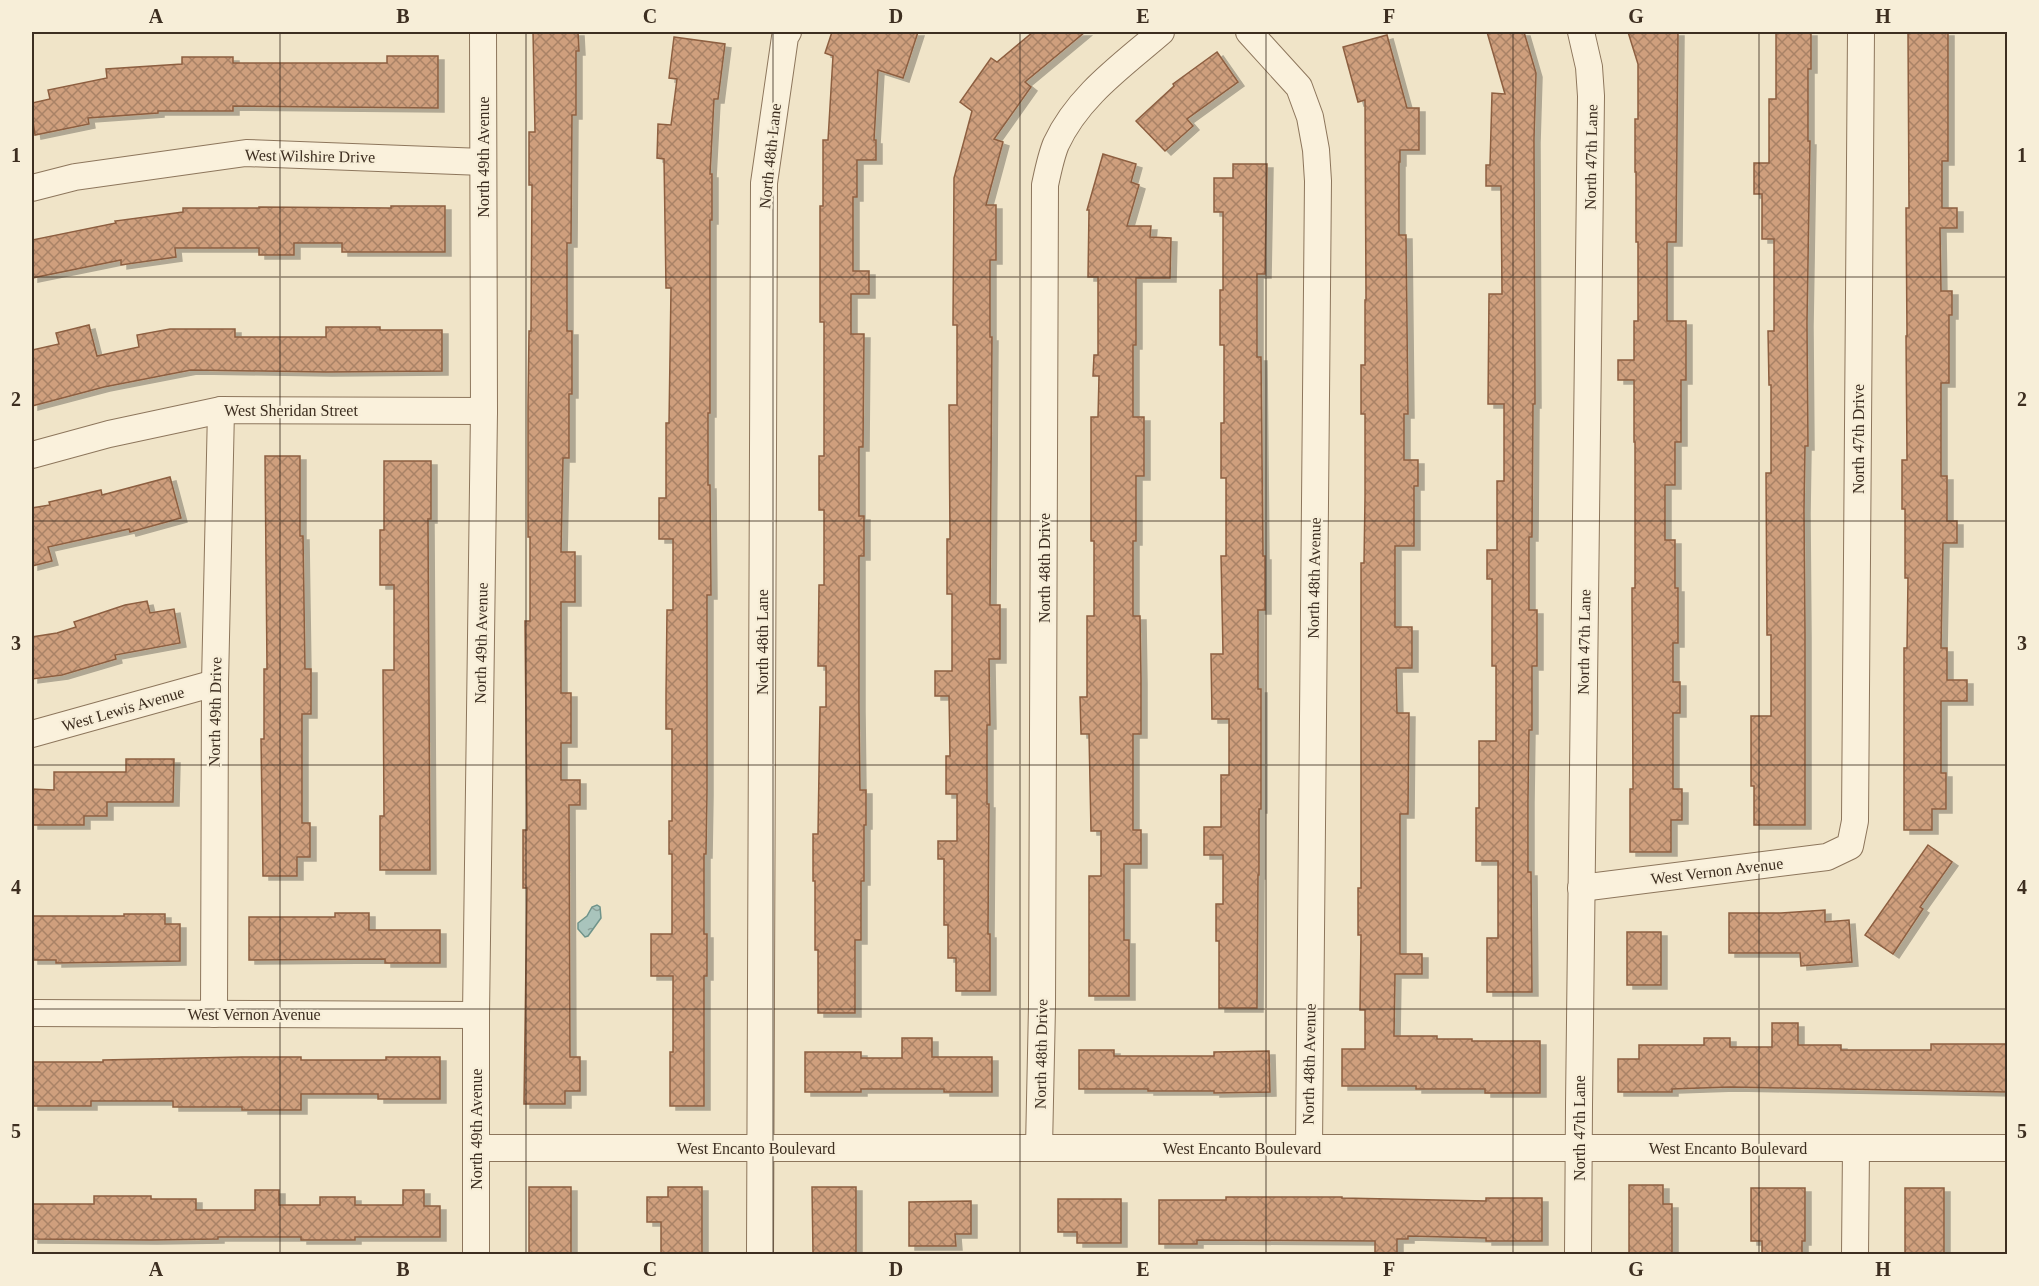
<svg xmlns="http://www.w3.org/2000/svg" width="2039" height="1286" font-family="Georgia,serif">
<defs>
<pattern id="water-ripples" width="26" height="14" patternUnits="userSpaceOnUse" patternTransform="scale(1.5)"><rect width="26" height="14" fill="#a9c4bc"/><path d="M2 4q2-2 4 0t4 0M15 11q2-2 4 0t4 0" fill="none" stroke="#8ba098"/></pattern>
<pattern id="building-cross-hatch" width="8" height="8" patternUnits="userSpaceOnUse" patternTransform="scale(1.5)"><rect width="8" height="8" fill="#cf9f7d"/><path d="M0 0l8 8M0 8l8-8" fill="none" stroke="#a98266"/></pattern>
<filter id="shadow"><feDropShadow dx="6" dy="4" stdDeviation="0" flood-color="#0004"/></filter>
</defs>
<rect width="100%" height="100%" fill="#f0e4c8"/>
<polygon fill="url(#water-ripples)" stroke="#6f938a" stroke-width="1.5" points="597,905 600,907 601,918 588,936 585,937 578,929 578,923 587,916 592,907"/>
<g fill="url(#building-cross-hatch)" stroke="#8d5f41" stroke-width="1.5" filter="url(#shadow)">
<polygon points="533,32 578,32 579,51 576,51 576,115 572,115 571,243 567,243 567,331 572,331 572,394 569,394 569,458 563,458 561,552 575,552 575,602 561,602 561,693 571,693 571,743 561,743 561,780 580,780 580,805 569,805 570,1057 580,1057 580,1091 565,1091 565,1104 524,1104 527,888 523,888 523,830 527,830 525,621 530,621 530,537 528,537 528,406 529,331 531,331 532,185 529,185 529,132 535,132"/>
<polygon points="832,32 918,32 903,78 878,70 874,140 876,140 876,160 857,160 857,197 853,197 853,271 869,271 869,294 851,294 851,334 864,334 863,447 859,447 859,516 864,516 864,556 859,556 859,707 860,790 866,790 866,825 864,825 864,881 861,881 861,940 855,940 855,1013 818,1013 818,950 815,950 815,881 813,881 813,834 818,834 820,707 826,707 826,666 818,666 819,585 824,585 824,510 819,510 819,456 824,456 824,322 820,322 820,206 823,206 823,140 828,140 833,56 825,53"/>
<polygon points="1033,32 1085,32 1025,82 1031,87 994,139 1003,142 986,205 996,205 996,260 990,260 990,337 992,337 990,605 1000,605 1000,659 989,659 990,725 987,725 987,804 989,804 988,934 990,934 990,991 956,991 956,958 948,958 948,925 944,925 944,859 938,859 938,841 957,841 957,794 946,794 946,756 950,756 949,696 935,696 935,671 952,671 952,594 947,594 947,539 950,539 949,405 957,405 957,325 953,325 954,178 972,111 960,102 991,58 997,62"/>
<polygon points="1487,32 1524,32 1536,73 1534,139 1535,404 1533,404 1532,537 1529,537 1529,610 1537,610 1537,666 1532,666 1532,730 1529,730 1528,799 1528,872 1531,872 1532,992 1487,992 1487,938 1498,938 1498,861 1476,861 1476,808 1479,808 1479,741 1496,741 1496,666 1492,666 1492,579 1487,579 1487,550 1497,550 1497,481 1504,481 1504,404 1488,404 1489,294 1502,294 1501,186 1486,186 1486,165 1490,165 1492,93 1505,94"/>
<polygon points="1628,32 1678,32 1676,242 1667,242 1667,321 1686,321 1686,380 1681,380 1681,442 1675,442 1675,485 1665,485 1665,540 1675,540 1675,588 1678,588 1678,643 1673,643 1673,682 1680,682 1680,713 1673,713 1673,789 1682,789 1682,820 1671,820 1671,852 1630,852 1630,789 1633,789 1632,588 1635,588 1635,442 1634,442 1634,380 1618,380 1618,360 1634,360 1634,321 1638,321 1638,242 1636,242 1636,172 1635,172 1635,119 1638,119 1638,64"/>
<polygon points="1776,32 1811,32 1811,69 1808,69 1808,141 1810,141 1807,323 1808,446 1805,446 1804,510 1805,634 1805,825 1754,825 1754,786 1751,786 1751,716 1771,716 1771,635 1767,635 1766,473 1771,473 1771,385 1769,385 1768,331 1774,331 1774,239 1762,239 1762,194 1754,194 1754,163 1769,163 1769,99 1776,99"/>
<polygon points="1908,32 1948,32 1948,161 1942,161 1942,208 1957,208 1957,228 1940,228 1941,291 1952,291 1952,315 1949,315 1949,383 1941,383 1941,476 1947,476 1947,521 1957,521 1957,543 1943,543 1941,648 1947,648 1947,680 1967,680 1967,701 1941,701 1941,773 1946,773 1946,809 1932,809 1932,830 1904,830 1904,648 1907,648 1908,578 1905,578 1905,509 1902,509 1902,460 1907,460 1906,336 1907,336 1906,208 1909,208"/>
<polygon points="1387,35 1407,108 1419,108 1419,150 1400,150 1400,162 1399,162 1399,235 1406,235 1408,414 1404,414 1404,460 1418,460 1418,486 1414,486 1414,546 1395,546 1395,627 1412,627 1412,668 1396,668 1397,713 1409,713 1408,814 1400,814 1400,954 1422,954 1422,974 1395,974 1394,1036 1437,1036 1437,1039 1472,1039 1472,1041 1540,1041 1540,1093 1485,1093 1485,1089 1416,1089 1416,1086 1342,1086 1342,1049 1365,1049 1365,1010 1360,1010 1361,935 1358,935 1358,888 1361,888 1361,563 1364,563 1365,497 1365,414 1361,414 1361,365 1365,365 1365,300 1366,300 1365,100 1358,102 1343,47"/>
<polygon points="674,37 725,44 718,99 714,99 710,174 712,174 712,220 710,220 710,413 708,413 708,485 710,485 711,595 707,595 707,792 706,854 704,854 704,934 707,934 707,976 704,976 704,1106 670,1106 670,1052 673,1052 673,976 651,976 651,934 672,934 672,854 669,854 669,821 672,821 672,729 666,729 666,695 667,610 673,610 673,539 659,539 659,498 666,498 666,423 669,423 671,288 666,288 664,159 657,158 658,124 671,125 677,79 669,78"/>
<polygon points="1217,52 1238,82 1187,119 1193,126 1165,151 1136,121 1174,86 1173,84"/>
<polygon points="387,56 438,56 438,108 233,106 233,111 158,111 158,113 88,118 89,124 35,135 32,115 32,103 50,99 48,90 107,78 106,69 182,64 182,57 233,57 233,63 387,63"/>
<polygon points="1103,154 1136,164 1131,182 1139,185 1127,226 1151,226 1150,237 1171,238 1170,278 1136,278 1136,345 1133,345 1133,417 1144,417 1144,476 1136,476 1136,541 1133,541 1133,616 1140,616 1141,680 1141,734 1133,734 1133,830 1141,830 1141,864 1124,864 1124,940 1129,940 1129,996 1089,996 1089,876 1101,876 1101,831 1091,831 1089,734 1081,734 1080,697 1087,697 1087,616 1094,616 1094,541 1091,541 1091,417 1098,417 1099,376 1093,376 1094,355 1098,355 1098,277 1088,277 1089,210 1087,210"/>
<polygon points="1233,164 1267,164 1265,274 1257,274 1257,357 1261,357 1263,556 1265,556 1265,610 1258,610 1258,689 1261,689 1261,809 1259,809 1259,875 1258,875 1257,1008 1219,1008 1219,941 1216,941 1216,904 1223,904 1223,855 1204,855 1204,827 1221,827 1221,775 1229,775 1229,719 1212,719 1211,654 1223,654 1221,556 1226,556 1226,478 1221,478 1221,423 1224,423 1224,345 1220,345 1220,290 1223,290 1223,212 1214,212 1214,178 1233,178"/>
<polygon points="391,206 445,206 445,252 342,252 342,243 294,243 294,255 259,255 259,248 175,248 176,257 121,265 121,260 32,278 32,240 116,223 115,221 183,212 183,208 259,208 259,207 391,208"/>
<polygon points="89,325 97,356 139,347 137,335 170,329 235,329 235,337 326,337 326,327 380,327 380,330 442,330 442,371 326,372 191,370 104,387 32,406 32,350 59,344 56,333"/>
<polygon points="265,456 300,456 300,536 303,536 305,669 311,669 311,714 302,714 302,823 310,823 310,857 297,857 297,876 263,876 261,739 264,739 264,669 267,669"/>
<polygon points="384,461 431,461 431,519 428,519 430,870 380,870 380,816 384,816 383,670 394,670 394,585 380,585 380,530 384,530"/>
<polygon points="170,477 181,518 130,532 129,529 48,547 52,561 32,566 32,508 50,505 49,502 101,490 102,495"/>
<polygon points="147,601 150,613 174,609 180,643 115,655 116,659 62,675 32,679 32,637 57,633 76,627 74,622 125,605"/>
<polygon points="126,759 174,759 173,802 107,802 107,816 84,816 84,825 32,825 32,789 54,790 54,772 126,772"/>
<polygon points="1928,845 1952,862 1920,907 1923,909 1893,954 1865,935"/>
<polygon points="1825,910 1825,922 1849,920 1852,962 1801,966 1800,953 1729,953 1729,913 1781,913"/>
<polygon points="335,913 369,913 369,930 440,930 440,963 385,963 385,959 249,960 249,917 335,917"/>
<polygon points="124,914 165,914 165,924 180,924 180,961 56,963 56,960 32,960 32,916 124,916"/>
<rect x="1627" y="932" width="34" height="53"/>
<polygon points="1772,1023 1798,1023 1798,1045 1841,1045 1841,1050 1931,1050 1931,1044 2007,1044 2007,1092 1730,1087 1672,1089 1672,1092 1618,1092 1618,1059 1639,1059 1639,1045 1704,1045 1704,1038 1730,1038 1730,1047 1772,1047"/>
<polygon points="902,1038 932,1038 932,1057 992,1057 992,1092 944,1092 944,1089 861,1089 861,1092 805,1092 805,1052 861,1052 861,1058 902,1058"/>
<polygon points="1079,1050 1114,1050 1114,1056 1214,1056 1214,1052 1269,1051 1270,1092 1214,1093 1214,1091 1148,1091 1148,1089 1079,1089"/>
<polygon points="242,1057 301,1057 301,1060 386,1060 386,1057 440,1057 440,1099 378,1099 378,1094 301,1094 301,1110 242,1110 242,1107 173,1107 173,1101 91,1101 91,1106 32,1106 32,1062 103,1062 103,1060"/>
<polygon points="1629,1185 1663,1185 1663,1204 1672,1204 1672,1254 1629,1254"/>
<rect x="529" y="1187" width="42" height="67"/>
<polygon points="668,1187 702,1187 702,1254 661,1254 661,1222 647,1222 647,1197 668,1197"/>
<polygon points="812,1187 856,1187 856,1254 813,1254"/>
<polygon points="1751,1188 1805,1188 1805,1241 1802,1241 1802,1254 1762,1254 1762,1241 1751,1241"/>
<rect x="1905" y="1188" width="39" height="66"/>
<polygon points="255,1190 279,1190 279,1205 320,1205 320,1197 355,1197 355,1205 403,1205 403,1190 424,1190 424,1206 440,1206 440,1237 355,1237 355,1240 301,1240 301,1237 218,1237 218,1239 151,1240 32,1239 32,1204 94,1204 94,1196 151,1196 151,1199 196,1199 196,1210 255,1210"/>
<polygon points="1226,1197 1342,1197 1342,1198 1486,1201 1486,1198 1542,1198 1542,1241 1486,1241 1486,1238 1408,1236 1408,1239 1397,1239 1397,1254 1375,1254 1375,1241 1197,1240 1197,1244 1159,1244 1159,1200 1226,1200"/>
<polygon points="1058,1199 1121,1199 1121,1243 1077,1243 1077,1232 1058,1232"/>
<polygon points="971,1201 971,1234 955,1234 956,1246 909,1246 909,1202"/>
</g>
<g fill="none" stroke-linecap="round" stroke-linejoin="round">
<defs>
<g id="minor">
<polyline points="1249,32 1299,87 1310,117 1316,150 1318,181 1309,1147"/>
<polyline points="32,188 75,177 246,153 483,162"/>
<polyline points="32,455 109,434 221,410 484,411"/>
<polyline points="32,734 215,683"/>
<polyline points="1581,888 1827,857 1850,846 1855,821 1861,32"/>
<polyline points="32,1013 476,1015"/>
<polyline points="214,1014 215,683 221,410"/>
<polyline points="476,1148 2008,1148"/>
<path d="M1039 1148 1042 1006 1045 185C1048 171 1051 156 1056 144 1078 96 1123 65 1161 32"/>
<polyline points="476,1254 476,1015 484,411 483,32"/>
<polyline points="760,1254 764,183 785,37 788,32"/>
<polyline points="1578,1254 1579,1106 1591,96 1589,67 1581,32"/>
<polyline points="1855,1254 1856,1148"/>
</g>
</defs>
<use href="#minor" stroke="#8d765c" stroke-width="28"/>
<use href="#minor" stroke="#faf1dc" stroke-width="26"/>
</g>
<path fill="none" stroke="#3d2e20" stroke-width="1.5" stroke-opacity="0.55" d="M280 32V1254M526 32V1254M773 32V1254M1020 32V1254M1266 32V1254M1513 32V1254M1759 32V1254M32 277H2008M32 521H2008M32 765H2008M32 1009H2008"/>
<g text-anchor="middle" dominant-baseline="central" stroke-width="4.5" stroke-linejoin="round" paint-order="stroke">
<g font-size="16" fill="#3d2e20" stroke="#f7eed8">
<text transform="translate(310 156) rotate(1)">West Wilshire Drive</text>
<text transform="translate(770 156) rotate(-84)">North 48th Lane</text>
<text transform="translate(483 157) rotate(-90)">North 49th Avenue</text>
<text transform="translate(1591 157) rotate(-89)">North 47th Lane</text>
<text x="291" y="410">West Sheridan Street</text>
<text transform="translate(1858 439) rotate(-90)">North 47th Drive</text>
<text transform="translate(1044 568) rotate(-90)">North 48th Drive</text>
<text transform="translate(1314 578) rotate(-89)">North 48th Avenue</text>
<text transform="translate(762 642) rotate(-90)">North 48th Lane</text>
<text transform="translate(1584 642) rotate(-89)">North 47th Lane</text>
<text transform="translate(481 643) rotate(-89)">North 49th Avenue</text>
<text transform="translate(123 709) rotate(-16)">West Lewis Avenue</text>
<text transform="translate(215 712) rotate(-89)">North 49th Drive</text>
<text transform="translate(1717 871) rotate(-7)">West Vernon Avenue</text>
<text x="254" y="1014">West Vernon Avenue</text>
<text transform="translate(1041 1054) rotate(-89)">North 48th Drive</text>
<text transform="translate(1309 1064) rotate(-89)">North 48th Avenue</text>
<text transform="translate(1579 1128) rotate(-90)">North 47th Lane</text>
<text transform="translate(476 1129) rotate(-90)">North 49th Avenue</text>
<text x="756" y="1148">West Encanto Boulevard</text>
<text x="1242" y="1148">West Encanto Boulevard</text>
<text x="1728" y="1148">West Encanto Boulevard</text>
</g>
</g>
<rect width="2039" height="1286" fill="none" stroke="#f7eed8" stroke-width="66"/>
<rect x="33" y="33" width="1973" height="1220" fill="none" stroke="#3d2e20" stroke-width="2"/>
<g font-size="20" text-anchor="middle" font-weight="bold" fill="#3d2e20">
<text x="156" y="23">A</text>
<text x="403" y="23">B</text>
<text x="650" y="23">C</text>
<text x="896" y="23">D</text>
<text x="1143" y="23">E</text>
<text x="1389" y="23">F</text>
<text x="1636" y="23">G</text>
<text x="1883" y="23">H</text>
<text x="16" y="162">1</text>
<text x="2022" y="162">1</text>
<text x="16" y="406">2</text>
<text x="2022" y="406">2</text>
<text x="16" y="650">3</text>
<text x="2022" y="650">3</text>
<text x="16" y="894">4</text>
<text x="2022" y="894">4</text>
<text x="16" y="1138">5</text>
<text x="2022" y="1138">5</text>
<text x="156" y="1276">A</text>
<text x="403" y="1276">B</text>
<text x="650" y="1276">C</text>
<text x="896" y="1276">D</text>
<text x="1143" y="1276">E</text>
<text x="1389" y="1276">F</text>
<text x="1636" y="1276">G</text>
<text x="1883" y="1276">H</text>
</g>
</svg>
